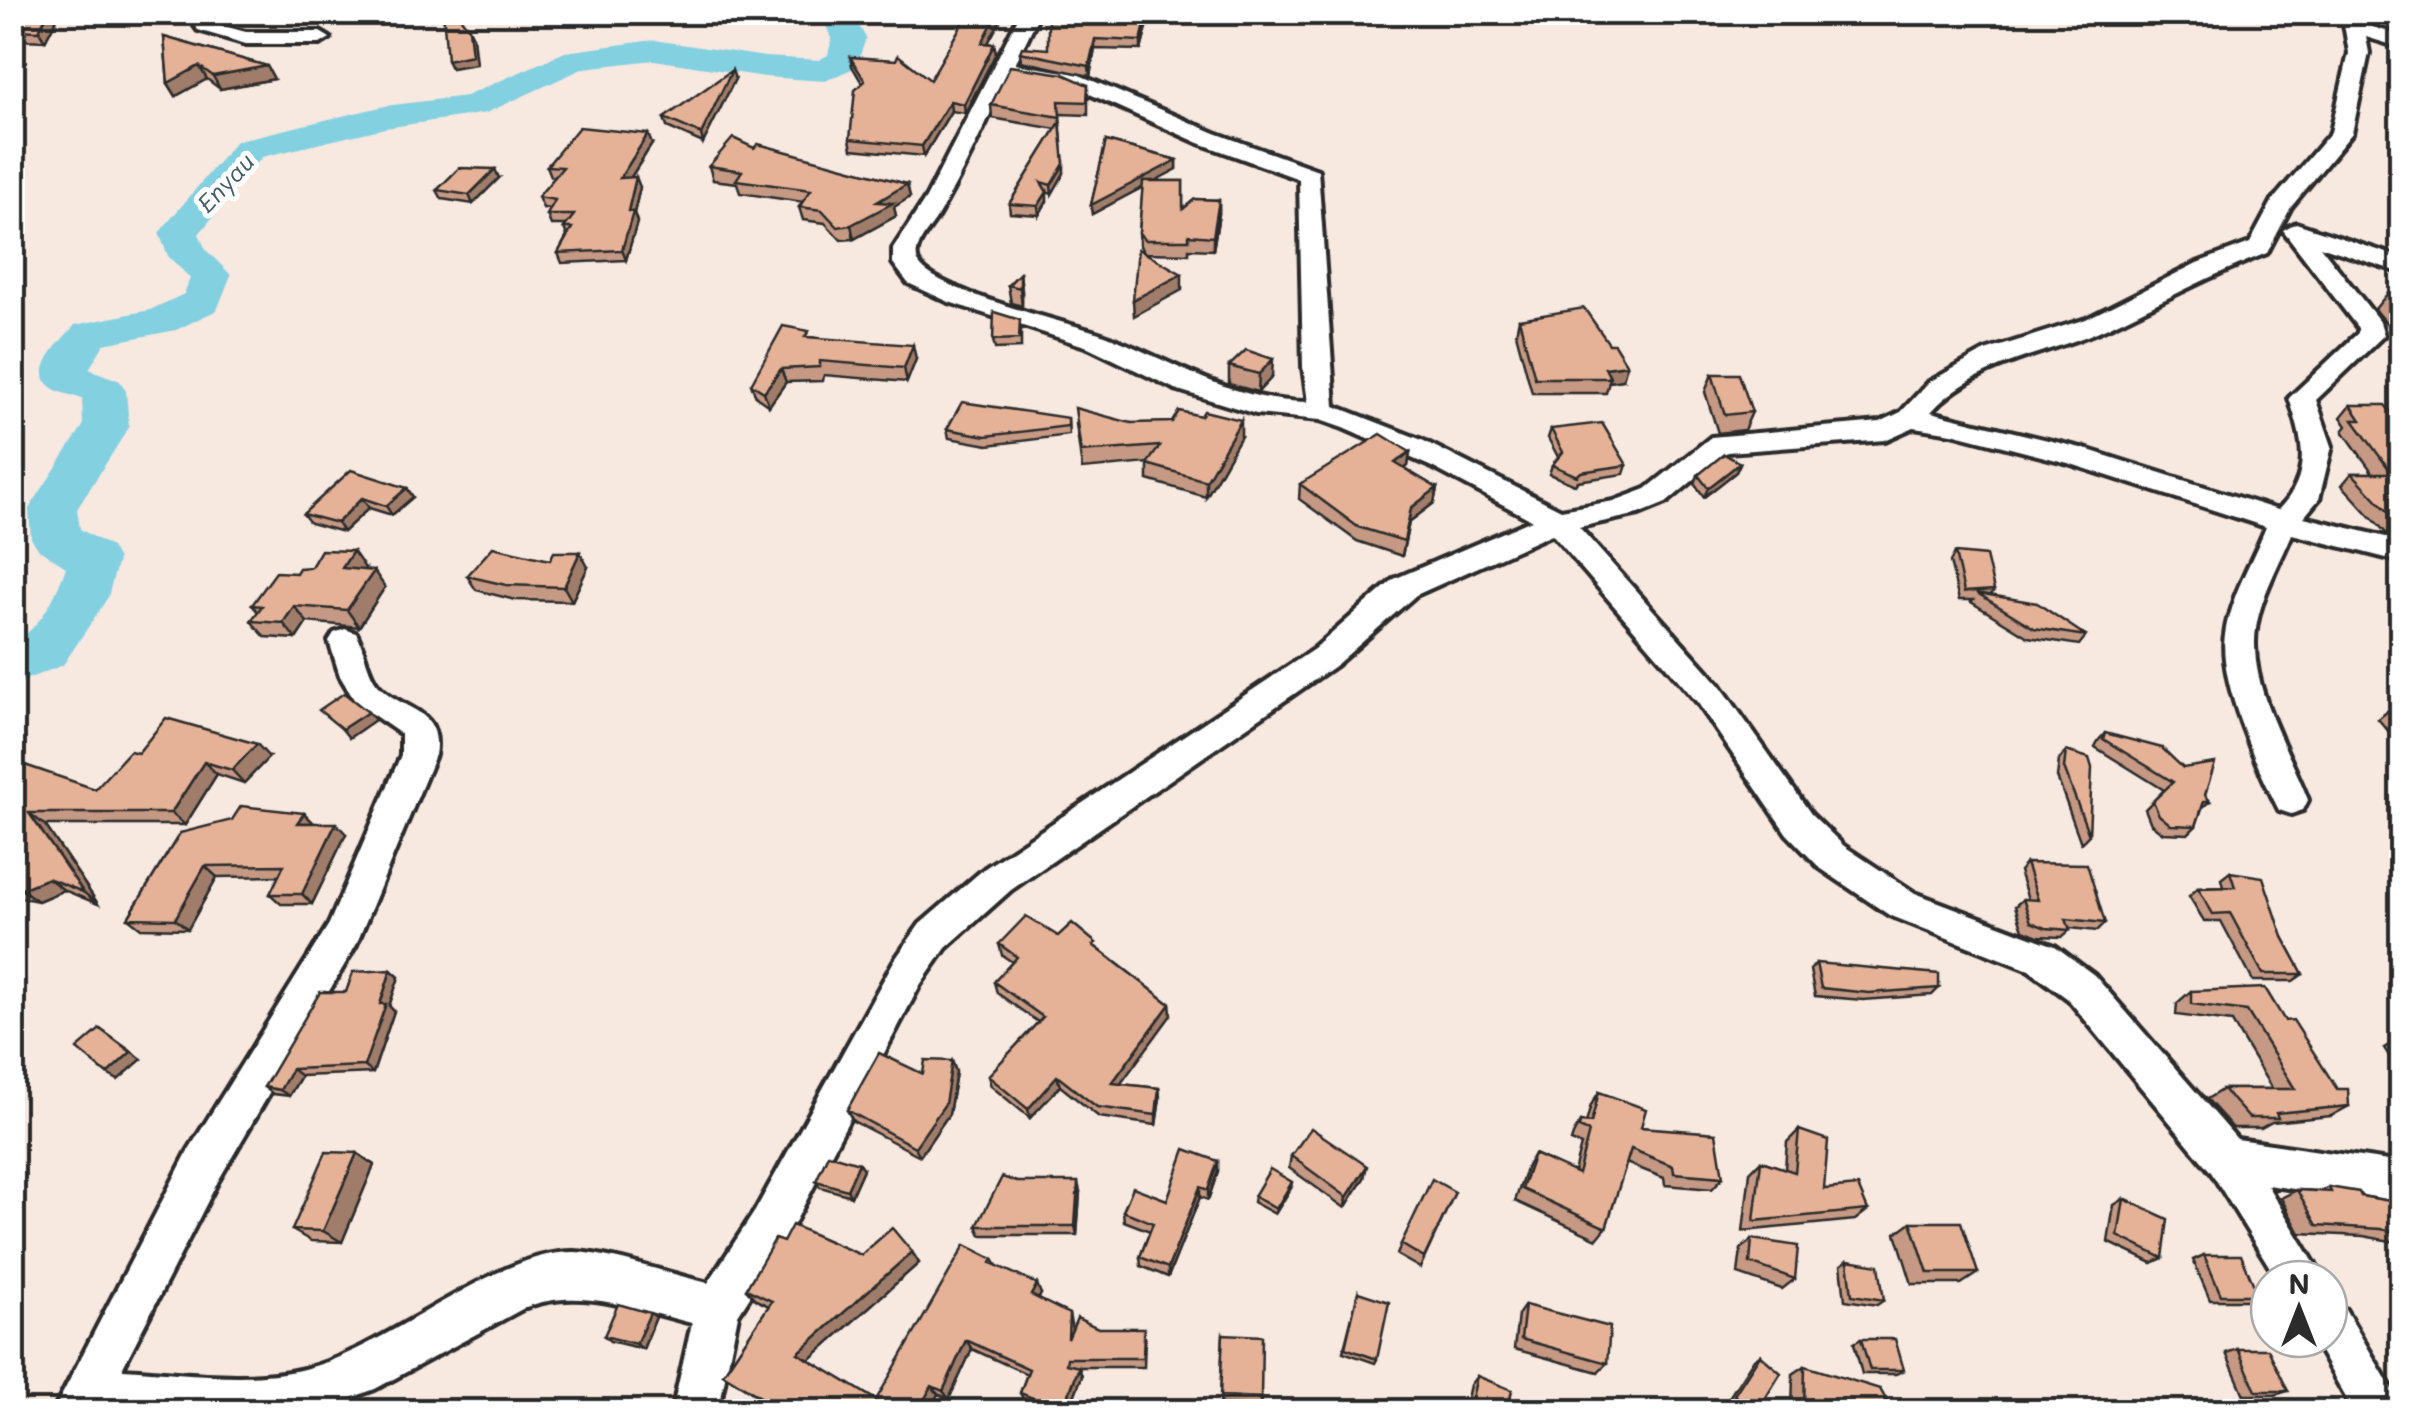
<svg xmlns="http://www.w3.org/2000/svg" width="2414" height="1424" font-family="Mali,sans-serif">
<rect width="100%" height="100%" fill="#f7e8e0"/>
<filter id="ink" filterUnits="userSpaceOnUse"><feTurbulence type="fractalNoise" baseFrequency=".01" numOctaves="2"/><feDisplacementMap in="SourceGraphic" scale="20" xChannelSelector="R" yChannelSelector="G"/><feConvolveMatrix kernelMatrix="1 2 1 2 8 2 1 2 1" color-interpolation-filters="sRGB"/></filter>
<g filter="url(#ink)">
<g fill="none" stroke-linecap="round" stroke-linejoin="round">
<path fill="#83d0e1" fill-rule="evenodd" d="M819 12H851L866 38 856 67 825 81 765 77 654 60 584 68 486 113 385 128 262 157 199 234 206 250 231 275 217 310 176 330 104 344 89 369 120 381 126 391 129 427 77 509 80 529 111 547 118 560 108 597 63 665 12 685V642C40 631 57 594 66 567L39 550 31 538 29 509 83 426 82 399C73 395 58 393 51 387 29 369 64 338 75 325L150 310 184 294 190 278 168 256 159 233 236 141 385 106 466 96 565 52 654 40 765 57 819 60 828 55 832 38Z"/>
<defs>
<g id="minor">
<polygon points="201,12 220,12 216,24 246,32 320,32 330,38 320,44 246,44 198,30 195,26"/>
<path d="M1021 12H1040L1015 64 1077 74 1215 133 1318 170 1335 406 1422 440 1561 510 1614 501 1646 489 1711 437 1880 422 1901 412 1929 382 1985 351 2086 319 2197 263 2250 243 2273 200 2331 132 2349 53 2342 12H2361L2363 24 2402 36V48L2366 37 2369 53 2352 133 2291 207 2267 253C2212 274 2161 302 2108 327 2047 356 1978 360 1931 412L2085 449 2278 510C2313 474 2303 441 2289 398L2358 333V328L2283 230 2296 223 2402 258V273L2320 246 2380 322 2384 335 2316 400 2332 446 2319 499 2304 517 2402 541V562L2292 534C2278 568 2254 607 2255 645 2255 697 2290 753 2308 800L2303 810 2291 814 2279 810C2258 769 2218 680 2225 635 2230 597 2252 562 2266 527L2068 463 1952 433 1914 427 1885 440 1727 452 1666 503 1639 514 1579 527 1720 685 1811 814 1844 846 1915 893 2055 946 2094 975 2237 1139 2402 1163V1205L2267 1185 2324 1279H2277L2211 1172 2068 999 2029 970 1889 915 1820 868 1787 834 1698 703 1552 534 1416 595 1336 665 1011 890 946 948 920 985 785 1241 738 1315 718 1412H672L692 1323C637 1310 581 1286 526 1307L375 1389 313 1412H53L188 1151 329 924 401 755V734L356 703 340 676 329 641 334 633 345 629 356 633C365 649 366 671 378 685 402 712 443 707 435 755L356 945 218 1181 122 1369C181 1372 246 1383 304 1369 387 1350 496 1250 575 1252 612 1254 670 1274 708 1283L755 1211 894 961 920 924 985 868 1314 649 1394 579 1532 520 1432 467 1343 428 1320 420 1256 414 1175 389 1088 347 949 302 908 283 893 263V249L926 198ZM1009 75 1065 83 1199 143 1299 179 1303 367 1308 402C1233 402 1172 361 1105 335 1073 323 924 290 917 259 914 246 929 230 936 219 964 173 985 123 1009 75Z"/>
<polygon points="2329,1303 2345,1309 2396,1396 2402,1412 2354,1412 2313,1339 2329,1339"/>
</g>
</defs>
<use href="#minor" stroke="#2b2b2b" stroke-width="8"/>
<use href="#minor" fill="#fff" fill-rule="evenodd"/>
</g>
<g fill="#c59983" stroke="#2b2b2b" stroke-width="2.5">
<polygon points="12,12 60,12 45,41 22,40 12,48"/>
<polygon points="121,12 175,12 165,22 126,21"/>
<polygon points="969,12 1001,12 1002,17 988,43 994,44 996,53 965,113 951,111 924,156 852,149 850,139 862,83 852,66 850,57 930,80"/>
<polygon points="1151,12 1141,50 1095,49 1090,76 1021,61 1020,52 1048,49"/>
<polygon points="1880,12 1938,12 1938,14 1891,21"/>
<polygon points="164,37 267,66 274,79 220,89 207,79 176,96 168,83"/>
<polygon points="735,79 703,143 667,127 664,118"/>
<polygon points="1088,85 1088,115 1060,114 1064,173 1052,194 1046,192 1047,201 1039,215 1010,213 1009,204 1056,129 992,118 991,105"/>
<polygon points="1106,141 1177,160 1177,169 1153,181 1183,181 1183,209 1195,199 1219,200 1219,214 1213,250 1189,249 1189,254 1145,253 1140,246 1139,233 1143,187 1092,214 1091,205"/>
<polygon points="652,144 631,177 640,187 634,213 637,222 626,260 562,263 558,253 567,236 564,228 566,225 551,225 547,215 550,209 543,208 538,197 555,177 551,176 547,166"/>
<polygon points="754,148 907,184 910,197 894,207 896,216 854,239 841,240 825,223 803,220 799,207 803,202 740,193 737,183 713,180 709,166"/>
<polygon points="499,178 473,204 442,199 437,190"/>
<polygon points="1020,273 1022,291 1022,306 1011,303 1008,285"/>
<polygon points="2402,292 2402,333 2394,332 2375,309 2388,293"/>
<polygon points="1519,319 1623,380 1609,382 1606,393 1532,393 1516,333"/>
<polygon points="1021,329 1021,348 995,349 993,340"/>
<polygon points="811,337 916,359 907,382 824,375 823,381 786,382 769,406 756,397 751,384"/>
<polygon points="1229,366 1272,377 1258,392 1229,384"/>
<polygon points="1712,374 1752,412 1744,430 1718,433 1705,392"/>
<polygon points="2351,405 2402,425 2402,533 2386,533 2342,485 2352,473 2373,473 2343,431 2347,426 2341,417"/>
<polygon points="1068,418 1069,435 988,445 949,438 947,429"/>
<polygon points="1131,423 1241,436 1206,497 1148,480 1148,463 1082,469 1076,424"/>
<polygon points="1551,429 1627,465 1624,474 1578,481 1575,485 1549,474 1552,465 1558,457 1548,438"/>
<polygon points="1410,452 1408,466 1405,469 1437,488 1434,503 1409,522 1402,556 1357,541 1299,499 1300,484"/>
<polygon points="1740,463 1736,472 1704,497 1695,484 1698,475"/>
<polygon points="407,488 413,497 392,515 369,508 343,532 310,523 303,514"/>
<polygon points="1955,553 1994,590 1991,595 2086,636 2079,645 2028,637 1971,602 1973,600 1959,600 1950,562"/>
<polygon points="550,560 588,567 572,601 515,600 476,590 467,576"/>
<polygon points="365,568 363,570 385,587 359,627 307,622 296,639 265,637 251,621 258,612 252,605 296,573"/>
<polygon points="2402,709 2402,747 2378,719 2388,711"/>
<polygon points="2105,733 2205,795 2210,801 2202,808 2196,826 2188,834 2163,833 2151,824 2145,809 2164,790 2095,747 2098,741"/>
<polygon points="2066,751 2089,835 2081,843 2057,777 2059,760"/>
<polygon points="138,753 269,757 244,783 217,774 185,825 45,825 98,904 64,890 38,901 17,897 12,894 12,858 15,855 12,853 12,765 95,789"/>
<polygon points="2402,767 2402,795 2393,777"/>
<polygon points="314,823 346,834 312,904 281,904 270,894 279,876 217,877 188,929 141,928 128,918 180,833"/>
<polygon points="2026,863 2105,923 2097,931 2070,928 2070,930 2062,937 2038,936 2023,930 2015,906 2023,899 2028,899 2019,871"/>
<polygon points="2230,872 2283,937 2303,974 2293,981 2253,981 2221,921 2204,921 2189,896 2198,888 2223,887 2221,879"/>
<polygon points="1058,936 1097,948 1170,1004 1171,1015 1120,1084 1159,1088 1160,1098 1156,1125 1099,1117 1060,1086 1030,1118 991,1086 988,1076 1038,1022 997,993 994,982 1012,962 1002,955 999,944"/>
<polygon points="1816,963 1939,988 1932,995 1863,1000 1815,996 1810,970"/>
<polygon points="391,970 399,977 389,1006 394,1011 373,1073 301,1076 289,1096 273,1094 264,1087 346,992"/>
<polygon points="2191,991 2285,1021 2349,1106 2331,1116 2272,1122 2261,1128 2233,1128 2207,1099 2223,1089 2272,1089 2232,1022 2176,1015 2177,1003"/>
<polygon points="2396,1041 2402,1041 2402,1076 2384,1048"/>
<polygon points="952,1061 956,1072 949,1114 920,1156 853,1121 847,1110"/>
<polygon points="1599,1092 1641,1127 1723,1177 1712,1189 1665,1185 1664,1178 1626,1163 1606,1228 1597,1239 1515,1201 1527,1166 1534,1154 1574,1172 1581,1145 1571,1141 1573,1135 1580,1122 1586,1123 1591,1105"/>
<polygon points="1799,1130 1824,1189 1868,1210 1855,1220 1743,1231 1750,1172 1761,1161 1785,1169 1787,1142"/>
<polygon points="357,1153 374,1165 342,1242 311,1241 292,1230"/>
<polygon points="1291,1156 1364,1178 1345,1208 1289,1168"/>
<polygon points="1218,1161 1218,1171 1208,1200 1200,1197 1168,1277 1141,1266 1140,1257 1150,1231 1124,1221 1123,1211 1167,1200"/>
<polygon points="863,1169 851,1196 820,1187 816,1181"/>
<polygon points="2329,1187 2361,1196 2402,1203 2402,1243 2363,1236 2300,1233 2281,1198 2297,1190 2321,1191"/>
<polygon points="1291,1188 1275,1214 1253,1202 1254,1196"/>
<polygon points="1080,1192 1077,1235 981,1235 977,1226"/>
<polygon points="1455,1192 1420,1268 1397,1255 1401,1244"/>
<polygon points="2124,1199 2163,1258 2152,1263 2108,1242 2114,1205"/>
<polygon points="1911,1222 1978,1273 1961,1284 1912,1284 1896,1233"/>
<polygon points="1752,1239 1795,1279 1782,1289 1738,1274 1741,1249"/>
<polygon points="783,1242 861,1255 912,1252 919,1263 809,1360 876,1400 993,1259 997,1266 1041,1294 1038,1299 1069,1314 1072,1329 1098,1328 1145,1337 1144,1367 1078,1367 1082,1376 1068,1412 1050,1412 1024,1401 1020,1393 1027,1374 972,1349 949,1399 938,1394 928,1412 782,1412 723,1374 769,1306 756,1300 746,1289"/>
<polygon points="2204,1255 2258,1295 2247,1300 2210,1300 2193,1260"/>
<polygon points="1848,1260 1884,1300 1877,1305 1845,1300 1841,1265"/>
<polygon points="1358,1292 1377,1359 1375,1363 1343,1352"/>
<polygon points="1525,1305 1607,1363 1598,1372 1514,1349 1518,1315"/>
<polygon points="656,1317 643,1349 610,1341 604,1336"/>
<polygon points="1223,1334 1261,1398 1260,1406 1220,1404"/>
<polygon points="1861,1339 1904,1370 1896,1374 1862,1374 1854,1343"/>
<polygon points="2238,1349 2288,1391 2275,1395 2244,1395 2226,1353"/>
<polygon points="1760,1355 1757,1412 1743,1412 1728,1399 1754,1359"/>
<polygon points="1805,1366 1893,1412 1792,1412 1793,1374"/>
<polygon points="1477,1376 1507,1412 1464,1412 1470,1385"/>
<polygon points="2402,1382 2402,1402 2394,1384"/>
</g>
<g fill="#a07d6a" stroke="#2b2b2b" stroke-width="2.5">
<polygon points="48,12 60,12 45,41 39,31"/>
<polygon points="161,12 175,12 165,22"/>
<polygon points="994,12 1001,12 1002,17 983,52 982,43"/>
<polygon points="1148,12 1151,12 1141,50 1141,41"/>
<polygon points="1894,12 1938,12 1938,14 1891,21"/>
<polygon points="469,28 473,36 476,64 451,68 447,60"/>
<polygon points="15,30 22,40 12,48 12,32"/>
<polygon points="1095,39 1095,49 1090,76 1089,66"/>
<polygon points="994,44 996,53 965,113 964,104"/>
<polygon points="199,66 207,79 176,96 168,83"/>
<polygon points="267,66 274,79 220,89 213,76"/>
<polygon points="732,70 735,79 703,143 701,134"/>
<polygon points="950,101 951,111 924,156 922,146"/>
<polygon points="648,134 652,144 624,188 620,178"/>
<polygon points="1177,160 1177,169 1092,214 1091,205"/>
<polygon points="1064,164 1064,173 1052,194 1051,185"/>
<polygon points="495,169 499,178 473,204 469,195"/>
<polygon points="636,177 640,187 634,213 637,222 626,260 622,250 628,211"/>
<polygon points="907,184 910,197 894,207 896,216 854,239 851,225 877,202"/>
<polygon points="1047,192 1047,201 1039,215 1038,206"/>
<polygon points="1219,200 1219,214 1213,250 1213,237"/>
<polygon points="1020,273 1022,291 1022,306 1020,288"/>
<polygon points="1182,274 1182,290 1134,316 1133,300"/>
<polygon points="913,345 916,359 907,382 904,368"/>
<polygon points="1273,359 1272,377 1258,392 1259,374"/>
<polygon points="1627,365 1623,380 1609,382 1610,378 1605,368"/>
<polygon points="781,369 786,382 769,406 764,392"/>
<polygon points="1241,420 1241,436 1206,497 1206,481"/>
<polygon points="1410,452 1408,466 1393,477 1395,463"/>
<polygon points="1740,463 1736,472 1704,497 1708,488"/>
<polygon points="407,488 413,497 392,515 386,506"/>
<polygon points="1437,488 1434,503 1409,522 1402,556 1411,508"/>
<polygon points="362,498 369,508 343,532 337,523"/>
<polygon points="353,551 365,568 354,585 342,568"/>
<polygon points="580,552 588,567 572,601 564,587"/>
<polygon points="374,571 385,587 359,627 347,610"/>
<polygon points="294,606 307,622 296,639 283,623"/>
<polygon points="368,712 375,720 349,738 342,729"/>
<polygon points="257,744 269,757 244,783 232,770"/>
<polygon points="204,762 217,774 185,825 171,813"/>
<polygon points="29,813 45,825 98,904 83,892"/>
<polygon points="304,813 314,823 297,823"/>
<polygon points="336,823 346,834 312,904 302,894"/>
<polygon points="205,866 217,877 188,929 175,919"/>
<polygon points="48,878 64,890 38,901 21,889"/>
<polygon points="391,970 399,977 389,1006 394,1011 373,1073 364,1066 380,1004"/>
<polygon points="1170,1004 1171,1015 1114,1093 1112,1083"/>
<polygon points="100,1029 142,1059 118,1080 107,1074"/>
<polygon points="952,1061 956,1072 949,1114 920,1156 915,1147"/>
<polygon points="292,1069 301,1076 289,1096 280,1090"/>
<polygon points="1057,1076 1060,1086 1030,1118 1028,1109"/>
<polygon points="1159,1088 1160,1098 1156,1125 1156,1115"/>
<polygon points="357,1153 374,1165 342,1242 323,1231"/>
<polygon points="1218,1161 1218,1171 1208,1200 1208,1190"/>
<polygon points="859,1163 863,1169 851,1196 847,1190"/>
<polygon points="1367,1166 1364,1178 1345,1208 1347,1197"/>
<polygon points="1078,1182 1080,1192 1077,1235 1075,1226"/>
<polygon points="1292,1182 1291,1188 1275,1214 1276,1209"/>
<polygon points="1200,1187 1200,1197 1168,1277 1168,1268"/>
<polygon points="912,1252 919,1263 807,1362 798,1353"/>
<polygon points="1037,1284 1041,1294 1035,1305 1031,1295"/>
<polygon points="650,1313 656,1317 643,1349 636,1344"/>
<polygon points="966,1340 972,1349 949,1399 943,1391"/>
<polygon points="1079,1367 1082,1376 1068,1412 1063,1412"/>
<polygon points="932,1386 938,1394 928,1412 917,1412"/>
</g>
<g fill="#e5b298" stroke="#2b2b2b" stroke-width="2.5">
<polygon points="12,12 48,12 39,31 15,30 12,32"/>
<polygon points="443,12 456,12 469,28 472,55 447,60"/>
<polygon points="969,12 998,12 982,43 994,44 964,104 950,101 922,146 850,139 855,90 865,81 850,57 896,60 898,55 930,80"/>
<polygon points="1048,12 1148,12 1141,41 1095,39 1089,66 1020,52 1022,47 1048,49"/>
<polygon points="164,37 267,66 213,76 199,66 168,83"/>
<polygon points="1010,66 1063,74 1088,85 1087,102 1059,101 1060,117 991,105"/>
<polygon points="732,70 701,134 664,118"/>
<polygon points="1060,122 1064,164 1051,185 1041,182 1047,192 1038,206 1009,204"/>
<polygon points="579,127 648,134 620,178 636,177 628,211 633,212 622,250 558,253 572,228 564,228 574,215 547,215 555,200 538,197 563,167 547,166"/>
<polygon points="733,138 754,148 758,144 907,184 877,202 893,203 851,225 838,227 822,210 799,207 811,190 736,180 742,171 709,166"/>
<polygon points="1106,141 1177,160 1091,205"/>
<polygon points="459,168 495,169 469,195 437,190"/>
<polygon points="1143,181 1183,181 1183,209 1195,199 1219,200 1213,237 1189,235 1189,240 1145,240 1139,233"/>
<polygon points="1138,249 1182,274 1133,300"/>
<polygon points="1020,273 1020,288 1008,285"/>
<polygon points="2402,292 2402,309 2388,293"/>
<polygon points="1584,308 1609,344 1614,344 1627,365 1605,368 1610,378 1535,378 1519,319"/>
<polygon points="994,312 1020,320 1019,339 993,340"/>
<polygon points="783,326 809,331 805,337 913,345 904,368 820,361 820,367 781,369 764,392 751,384"/>
<polygon points="1246,350 1273,359 1259,374 1229,366"/>
<polygon points="1712,374 1739,374 1752,412 1725,415"/>
<polygon points="962,402 1068,418 1068,426 986,436 947,429"/>
<polygon points="2351,405 2385,405 2402,425 2402,521 2397,521 2352,473 2392,473 2353,420 2361,420"/>
<polygon points="1075,408 1131,423 1172,422 1179,411 1201,416 1204,411 1241,420 1206,481 1147,464 1160,446 1081,452"/>
<polygon points="1602,423 1627,465 1581,472 1577,476 1552,465 1563,452 1551,429"/>
<polygon points="1381,434 1410,452 1395,463 1437,488 1411,508 1404,541 1358,527 1300,484"/>
<polygon points="1724,454 1740,463 1708,488 1698,475"/>
<polygon points="351,470 407,488 386,506 362,498 337,523 303,514"/>
<polygon points="493,547 550,560 554,552 580,552 564,587 506,585 467,576"/>
<polygon points="321,550 353,551 342,568 374,571 347,610 294,606 283,623 251,621 262,606 252,605 276,572 296,573 299,568 311,567"/>
<polygon points="1955,553 1986,556 1994,590 1964,592"/>
<polygon points="1977,593 2037,603 2086,636 2034,628"/>
<polygon points="344,693 368,712 342,729 319,710"/>
<polygon points="2402,709 2402,726 2388,711"/>
<polygon points="166,718 257,744 232,770 204,762 171,813 29,813 83,892 48,878 21,889 12,888 12,858 16,854 12,852 12,765 16,762 95,789 130,751 138,753"/>
<polygon points="2105,733 2162,748 2183,768 2215,763 2205,795 2210,801 2204,801 2196,826 2171,825 2159,815 2153,801 2173,782 2103,739"/>
<polygon points="2066,751 2089,758 2092,768 2089,835 2064,768"/>
<polygon points="241,806 304,813 297,823 336,823 302,894 270,894 284,865 205,866 175,919 128,918 180,833 232,820"/>
<polygon points="2026,863 2087,864 2105,923 2066,919 2070,930 2046,928 2031,922 2023,899 2038,900"/>
<polygon points="2230,872 2263,877 2283,937 2303,974 2263,974 2230,913 2213,914 2198,888 2235,887"/>
<polygon points="1026,916 1058,936 1072,923 1096,943 1093,945 1170,1004 1112,1083 1159,1088 1156,1115 1097,1107 1057,1076 1028,1109 988,1076 1043,1017 994,982 1017,957 999,944"/>
<polygon points="1816,963 1939,974 1939,988 1869,993 1821,988"/>
<polygon points="391,970 380,1004 386,1004 364,1066 292,1069 280,1090 264,1087 320,992 346,992 353,972"/>
<polygon points="2265,988 2285,1021 2293,1020 2337,1089 2348,1089 2349,1106 2276,1113 2278,1118 2249,1118 2223,1089 2295,1089 2247,1011 2191,1004 2191,991"/>
<polygon points="100,1029 131,1052 107,1074 77,1049"/>
<polygon points="879,1053 923,1074 925,1060 952,1061 945,1104 915,1147 847,1110"/>
<polygon points="1599,1092 1646,1109 1641,1127 1716,1133 1723,1177 1674,1173 1673,1166 1631,1149 1606,1228 1522,1189 1534,1154 1578,1174 1589,1132 1579,1128 1580,1122 1591,1123"/>
<polygon points="1311,1128 1367,1166 1347,1197 1291,1156"/>
<polygon points="1799,1130 1828,1140 1824,1189 1858,1186 1868,1210 1754,1221 1761,1161 1795,1172"/>
<polygon points="1185,1149 1218,1161 1208,1190 1200,1187 1168,1268 1140,1257 1153,1223 1123,1211 1133,1187 1167,1200"/>
<polygon points="326,1152 357,1153 323,1231 292,1230"/>
<polygon points="828,1154 859,1163 847,1190 816,1181"/>
<polygon points="1270,1169 1292,1182 1276,1209 1254,1196"/>
<polygon points="1002,1177 1017,1182 1078,1182 1075,1226 977,1226"/>
<polygon points="1432,1179 1455,1192 1424,1258 1401,1244"/>
<polygon points="2329,1187 2359,1192 2361,1196 2402,1203 2402,1233 2381,1229 2317,1225 2297,1190 2331,1192"/>
<polygon points="2124,1199 2168,1219 2163,1258 2118,1236"/>
<polygon points="1911,1222 1961,1222 1978,1273 1928,1273"/>
<polygon points="792,1225 861,1255 892,1228 912,1252 798,1353 876,1400 965,1245 993,1259 991,1263 1037,1284 1031,1295 1069,1314 1068,1339 1077,1318 1098,1328 1144,1328 1143,1358 1067,1358 1066,1364 1079,1367 1063,1410 1020,1393 1029,1369 966,1340 943,1391 932,1386 917,1412 785,1412 723,1374 772,1301 746,1289 775,1239 783,1242"/>
<polygon points="1752,1239 1798,1246 1795,1279 1750,1263"/>
<polygon points="2204,1255 2241,1255 2258,1295 2221,1295"/>
<polygon points="1848,1260 1879,1265 1884,1300 1852,1295"/>
<polygon points="1358,1292 1389,1302 1377,1359 1345,1348"/>
<polygon points="618,1304 650,1313 636,1344 604,1336"/>
<polygon points="1525,1305 1610,1327 1607,1363 1521,1339"/>
<polygon points="1223,1334 1262,1336 1261,1398 1220,1396"/>
<polygon points="1861,1339 1895,1339 1904,1370 1870,1370"/>
<polygon points="2238,1349 2268,1349 2288,1391 2256,1391"/>
<polygon points="1760,1355 1781,1373 1757,1412 1754,1412 1734,1395"/>
<polygon points="1805,1366 1880,1389 1893,1412 1804,1412"/>
<polygon points="1477,1376 1512,1390 1507,1412 1469,1412"/>
<polygon points="1288,1400 1340,1403 1340,1412 1288,1412"/>
</g>
</g>
<g text-anchor="middle" dominant-baseline="central" stroke-width="10" stroke-linejoin="round" paint-order="stroke">
<g font-size="25" font-style="italic" fill="#455d62" stroke="#fff">
<text transform="translate(225 182) rotate(-47)">Enyau</text>
</g>
</g>
<rect width="2414" height="1424" fill="none" stroke="#fff" stroke-width="50"/>
<rect x="25" y="25" width="2364" height="1374" fill="none" stroke="#2b2b2b" stroke-width="4" filter="url(#ink)"/>
<g transform="translate(2299 1309)"><circle r="48" fill="#ffffff" stroke="#aaaaaa" stroke-width="2.5"/>
<path d="M0-8L18 38L0 25L-18 38Z" fill="#2b2b2b"/>
<text y="-15" font-size="28" font-weight="bold" text-anchor="middle" fill="#2b2b2b">N</text>
</g>
</svg>
